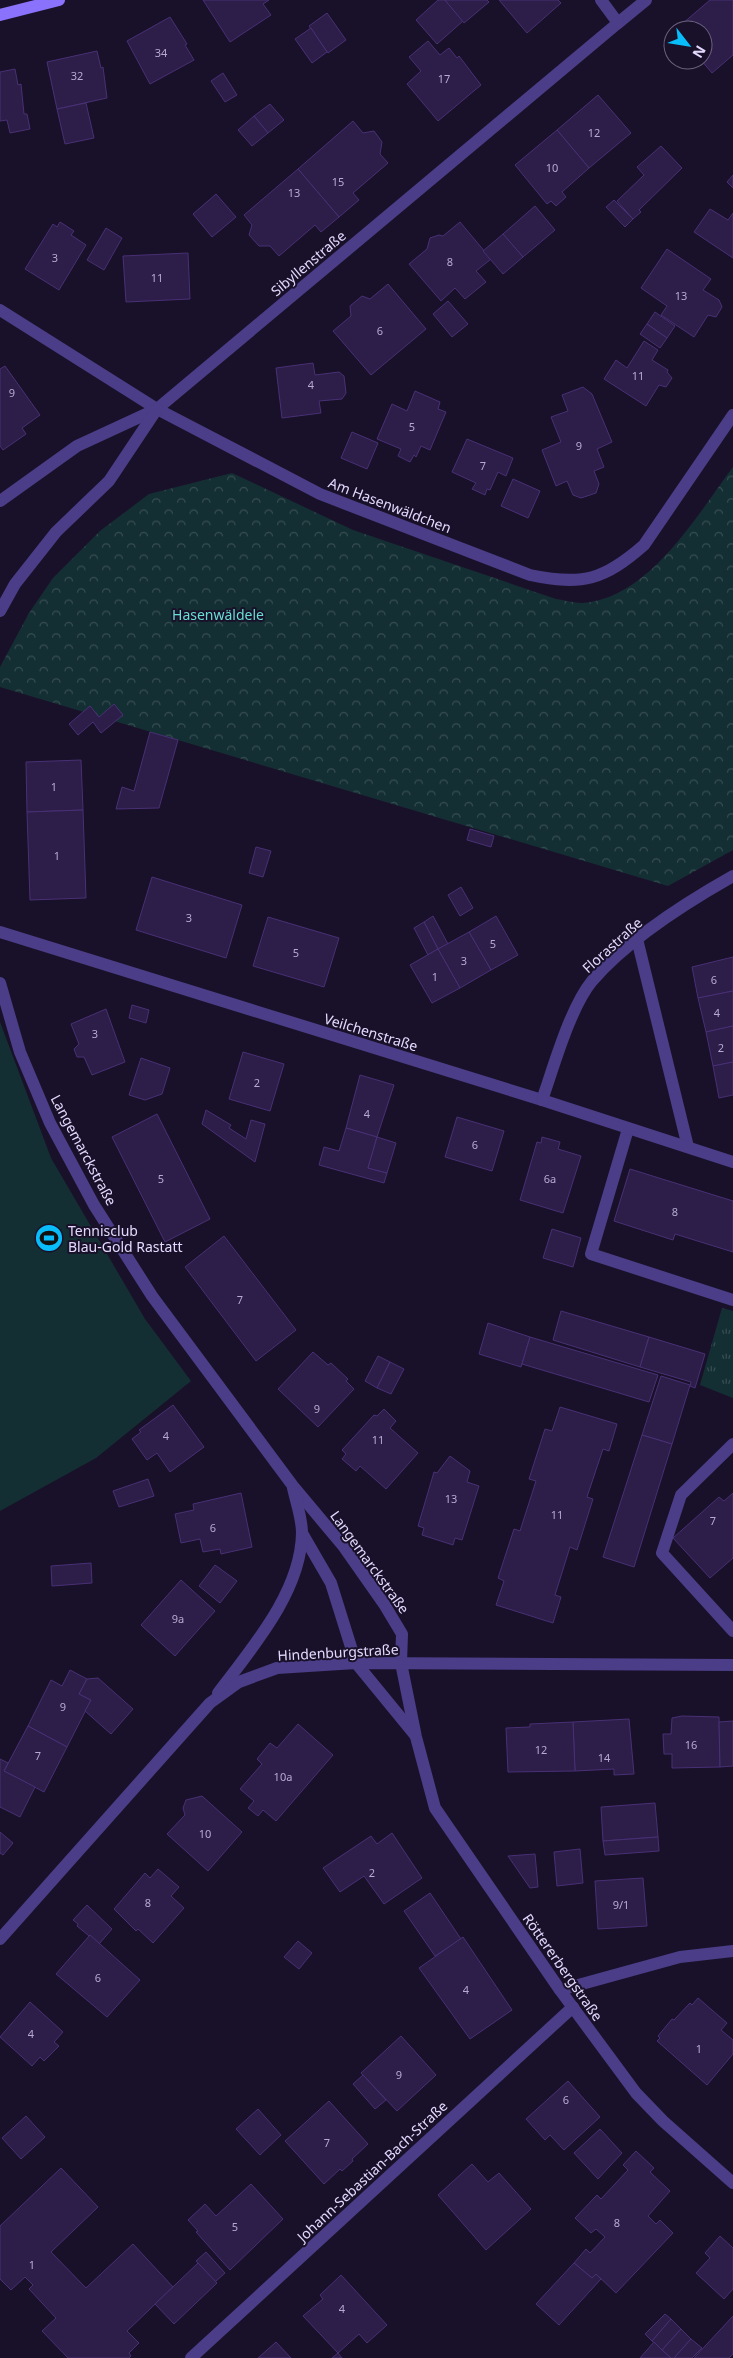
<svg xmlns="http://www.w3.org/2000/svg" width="733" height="2358" font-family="'Noto Sans',sans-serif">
<defs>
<pattern id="grass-tufts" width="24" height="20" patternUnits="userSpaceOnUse" patternTransform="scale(1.25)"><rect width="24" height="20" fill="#142f33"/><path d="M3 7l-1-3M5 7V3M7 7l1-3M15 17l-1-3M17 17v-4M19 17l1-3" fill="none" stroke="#364d52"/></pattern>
<pattern id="park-crowns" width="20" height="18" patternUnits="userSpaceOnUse" patternTransform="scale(1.25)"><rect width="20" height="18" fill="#142f33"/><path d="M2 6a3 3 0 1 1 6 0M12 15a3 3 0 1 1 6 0" fill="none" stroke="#364d52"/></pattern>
</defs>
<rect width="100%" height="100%" fill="#191129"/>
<polygon fill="url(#grass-tufts)" points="722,1308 733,1311 733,1398 700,1385"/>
<path fill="url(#park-crowns)" d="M733 467V850L668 886 0 687V667L29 613 53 578 100 531 149 494 232 473 353 530 556 599C564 600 574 603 582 603 649 599 697 515 733 467Z"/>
<polygon fill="#142f33" points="0,1022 51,1158 145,1319 191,1381 96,1458 0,1511"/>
<g fill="#2d1d49" stroke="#483075">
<polygon points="203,0 269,0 263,4 271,15 230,42"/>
<polygon points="438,0 445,0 463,21 437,44 416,20"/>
<polygon points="445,0 487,0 489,2 464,23"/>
<polygon points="499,0 558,0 561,3 527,33"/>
<polygon points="710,0 733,0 733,55 712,73 701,60 703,60 703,30 675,30"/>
<polygon points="327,13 346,40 328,53 309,26"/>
<polygon points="170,17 187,44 185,45 194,60 150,84 127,41"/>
<polygon points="311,28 327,52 312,63 295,39"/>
<polygon points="428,41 440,55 449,48 457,58 459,56 481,85 438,121 407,84 421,71 409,57"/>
<polygon points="97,51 101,68 103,67 107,98 57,109 47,62"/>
<polygon points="15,69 18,85 21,84 24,114 27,114 30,129 10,133 7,120 0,121 0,72"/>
<polygon points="223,73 237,95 225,102 211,81"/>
<polygon points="598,95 631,133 589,168 557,130"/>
<polygon points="86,103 94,138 65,144 57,109"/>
<polygon points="270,104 284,120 268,133 254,116"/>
<polygon points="254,116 268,133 252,146 238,130"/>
<polygon points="353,121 363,133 374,131 382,142 380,154 388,163 353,193 359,200 339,217 298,169"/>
<polygon points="557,130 589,168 562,192 566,197 556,206 551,201 547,204 515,165"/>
<polygon points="661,146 682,168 639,210 641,212 633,219 617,201 644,175 637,167"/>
<polygon points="298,169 339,217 321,232 315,225 279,256 270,246 259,246 249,235 252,225 244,215"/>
<polygon points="733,175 733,188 727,182"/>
<polygon points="216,194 236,217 212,237 193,214"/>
<polygon points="614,200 633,219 625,227 606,207"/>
<polygon points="535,206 555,230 523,257 503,234"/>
<polygon points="710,209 728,220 733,213 733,258 694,232"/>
<polygon points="60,222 74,231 71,235 86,245 59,290 25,269 53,224 57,227"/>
<polygon points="460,222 491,259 476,271 486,282 465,299 455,288 441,301 409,264 427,249 430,238 439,235 443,236"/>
<polygon points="106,228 122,238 104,270 87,260"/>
<polygon points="503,234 523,257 503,274 483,251"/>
<polygon points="667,249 711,279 703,290 719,300 722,307 716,317 708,315 694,337 661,315 667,306 641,288"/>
<polygon points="188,253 190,299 126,302 123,256"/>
<polygon points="388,284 426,329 371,375 333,331 351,316 350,306 362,296 370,299"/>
<polygon points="448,301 468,324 452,337 433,314"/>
<polygon points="655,312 675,326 667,338 647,324"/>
<polygon points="647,324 667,338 660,348 640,334"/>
<polygon points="644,341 658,350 652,360 668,370 667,372 672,378 666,387 659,385 646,406 604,379 616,360 627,368"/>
<polygon points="313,363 315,375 339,372 344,376 346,393 342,399 319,401 321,413 282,418 276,368"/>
<polygon points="5,366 40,415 22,428 26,434 3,450 0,446 0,369"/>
<polygon points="583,387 592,394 612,442 597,449 604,467 594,471 599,484 596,493 581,498 573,495 567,481 556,486 542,450 561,442 551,417 568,411 562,395"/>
<polygon points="415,391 440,402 438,409 446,412 430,450 421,446 416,457 414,455 410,462 398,456 401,449 377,439 392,404 407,411"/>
<polygon points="352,432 378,443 367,469 341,458"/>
<polygon points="467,439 513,458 506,476 498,472 490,490 487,489 485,495 472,489 476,483 452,472"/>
<polygon points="513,479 540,491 528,518 501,506"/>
<polygon points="114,704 123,715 101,733 93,722 78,735 69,724 90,706 99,717"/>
<polygon points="150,732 178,740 159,808 116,809 122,787 134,791"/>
<polygon points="81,760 83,810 27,812 26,762"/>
<polygon points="83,810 86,898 30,900 27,812"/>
<polygon points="470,829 494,836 491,847 467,840"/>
<polygon points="256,847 271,851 263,877 249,873"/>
<polygon points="152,877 242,905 226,958 136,930"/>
<polygon points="461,887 473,908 460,916 448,895"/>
<polygon points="433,916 448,944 438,949 424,922"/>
<polygon points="496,916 518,955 491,970 469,932"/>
<polygon points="268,917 339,938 324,987 253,966"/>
<polygon points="424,922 438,949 428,955 414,928"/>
<polygon points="469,932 491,970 460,988 438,949"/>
<polygon points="438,949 460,988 432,1003 410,965"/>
<polygon points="733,957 733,991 698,998 692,967"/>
<polygon points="733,991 733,1026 706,1032 698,998"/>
<polygon points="132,1005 149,1010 146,1023 129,1018"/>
<polygon points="106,1009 125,1062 92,1075 84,1057 77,1057 74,1049 79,1044 71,1024"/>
<polygon points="733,1026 733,1062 713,1066 706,1032"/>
<polygon points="243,1052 284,1064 270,1111 229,1099"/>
<polygon points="141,1058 170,1068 162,1094 145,1100 129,1095"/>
<polygon points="733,1062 733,1095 719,1098 713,1066"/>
<polygon points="360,1075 394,1085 377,1137 346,1128"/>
<polygon points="206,1110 231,1125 229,1128 246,1139 251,1120 265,1124 255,1162 202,1124"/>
<polygon points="157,1114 210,1219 165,1242 112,1137"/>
<polygon points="457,1117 504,1131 492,1171 445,1157"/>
<polygon points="346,1128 377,1137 368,1168 387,1173 384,1183 319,1165 324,1147 339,1151"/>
<polygon points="377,1137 396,1143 387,1173 368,1168"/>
<polygon points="542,1137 560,1142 558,1149 581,1156 563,1213 520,1200 537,1142 541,1143"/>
<polygon points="630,1169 733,1201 733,1252 675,1234 673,1240 614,1221"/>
<polygon points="552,1229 581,1238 573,1267 543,1258"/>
<polygon points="224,1236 296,1330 256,1361 185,1267"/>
<polygon points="561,1311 649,1337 640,1367 553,1340"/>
<polygon points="488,1323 530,1337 521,1367 479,1354"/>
<polygon points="530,1337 658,1375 649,1402 522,1364"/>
<polygon points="649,1337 705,1354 695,1388 690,1386 691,1382 640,1367"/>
<polygon points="313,1352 328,1365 331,1363 348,1379 346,1381 354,1389 318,1427 278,1389"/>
<polygon points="378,1356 390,1362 377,1388 365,1381"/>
<polygon points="390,1362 404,1369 391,1394 377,1388"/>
<polygon points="661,1376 690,1385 672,1444 642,1435"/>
<polygon points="173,1405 204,1447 170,1472 157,1453 147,1460 132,1439 141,1432 139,1430"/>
<polygon points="560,1407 617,1424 609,1451 603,1449 587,1497 593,1499 577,1550 570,1547 555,1595 561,1597 553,1623 496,1605 504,1581 498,1578 514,1529 520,1531 536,1481 529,1479 545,1429 552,1431"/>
<polygon points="384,1409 396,1421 390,1428 418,1453 386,1489 360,1466 356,1471 342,1459 346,1454 342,1450 374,1415 377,1416"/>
<polygon points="642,1435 672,1444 634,1567 603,1557"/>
<polygon points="450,1456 470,1471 467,1482 479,1486 462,1540 455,1538 453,1545 422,1535 424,1528 418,1526 434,1472 437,1473"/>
<polygon points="148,1479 154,1496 119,1507 113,1491"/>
<polygon points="241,1493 252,1547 221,1554 220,1549 203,1552 200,1539 181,1543 175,1514 194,1510 193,1504"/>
<polygon points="733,1493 733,1558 710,1578 673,1538 719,1497 724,1501"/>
<polygon points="91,1563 92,1583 52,1586 51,1566"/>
<polygon points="215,1565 237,1581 220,1603 199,1586"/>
<polygon points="181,1580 215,1611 175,1656 141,1625"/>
<polygon points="70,1670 87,1679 79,1694 91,1700 67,1747 28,1726 51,1680 62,1686"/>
<polygon points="98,1678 133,1709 111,1734 85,1711 91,1700 79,1694 87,1679"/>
<polygon points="682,1716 719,1717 720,1767 672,1768 672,1754 664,1754 663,1734 671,1734 672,1718"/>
<polygon points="629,1719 634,1774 614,1775 614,1769 575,1771 573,1722"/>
<polygon points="733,1721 733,1766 720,1767 719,1722"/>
<polygon points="573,1722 575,1771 508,1772 506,1728 530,1727 530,1724"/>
<polygon points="298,1724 333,1755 276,1821 263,1810 258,1816 248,1808 254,1801 240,1789 262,1764 257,1759 270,1743 277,1748"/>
<polygon points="28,1726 67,1747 44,1792 4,1771"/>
<polygon points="0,1759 8,1763 4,1771 35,1787 20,1817 0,1807"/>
<polygon points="202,1796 242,1832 208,1871 167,1834 185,1815 183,1808 186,1800"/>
<polygon points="655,1803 658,1837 603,1841 601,1807"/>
<polygon points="0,1832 13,1843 3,1855 0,1853"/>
<polygon points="392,1833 422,1878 384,1904 364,1876 340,1892 323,1868 371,1836 377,1844"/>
<polygon points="658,1837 659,1851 605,1855 603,1841"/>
<polygon points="580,1849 583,1883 557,1886 554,1852"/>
<polygon points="535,1854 538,1887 530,1888 508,1856"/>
<polygon points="158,1869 179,1887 171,1896 184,1908 153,1943 138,1929 136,1931 114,1909 145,1873 150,1878"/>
<polygon points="643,1878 647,1926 598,1929 595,1881"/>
<polygon points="430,1893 461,1939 435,1956 404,1911"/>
<polygon points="87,1905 112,1929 99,1944 77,1926 78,1924 73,1920"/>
<polygon points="90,1935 140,1980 107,2017 56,1974"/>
<polygon points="463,1937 512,2010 470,2039 419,1968"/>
<polygon points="298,1941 312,1953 299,1969 284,1957"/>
<polygon points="698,1998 727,2023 721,2030 733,2040 733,2054 707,2085 657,2041 660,2038 658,2036 672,2019 674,2020 690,2003 692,2005"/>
<polygon points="30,2002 63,2032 54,2042 59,2046 44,2061 40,2057 32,2066 0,2037"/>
<polygon points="401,2036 436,2075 397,2111 361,2073"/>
<polygon points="363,2075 386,2100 375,2109 353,2084"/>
<polygon points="568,2081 600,2117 564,2150 550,2135 545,2140 526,2119"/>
<polygon points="329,2101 368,2144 352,2159 353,2161 342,2171 340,2169 324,2184 285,2141"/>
<polygon points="258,2109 281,2135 260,2155 236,2129"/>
<polygon points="26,2116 45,2137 21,2159 2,2138"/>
<polygon points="600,2129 622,2153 598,2179 574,2153"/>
<polygon points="636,2151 654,2168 650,2172 670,2191 648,2216 656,2224 660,2220 673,2233 616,2293 596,2274 592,2278 574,2263 586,2249 590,2253 605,2237 596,2229 591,2233 575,2218 597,2195 601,2199 628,2170 623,2165"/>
<polygon points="472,2164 488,2182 499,2173 531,2209 486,2250 438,2195"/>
<polygon points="61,2168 98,2207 51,2252 86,2288 133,2244 173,2287 127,2331 139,2343 129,2353 131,2356 129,2358 68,2358 42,2331 56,2318 29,2289 33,2285 25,2277 11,2290 0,2279 0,2226"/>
<polygon points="251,2184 283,2219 230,2270 196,2232 198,2231 188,2220 205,2204 216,2216"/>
<polygon points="720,2236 733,2248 733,2289 724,2299 696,2273 710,2258 705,2253"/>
<polygon points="206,2252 225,2273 215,2282 196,2261"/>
<polygon points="198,2263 217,2283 174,2324 155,2304"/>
<polygon points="574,2263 592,2278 596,2274 601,2279 559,2325 536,2304"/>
<polygon points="341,2275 387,2325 367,2343 359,2334 338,2353 303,2316 323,2299 320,2295"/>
<polygon points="665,2314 671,2319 652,2341 645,2334"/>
<polygon points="733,2316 733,2354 729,2358 694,2358"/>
<polygon points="671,2319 681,2329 662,2350 652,2341"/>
<polygon points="681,2329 691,2339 674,2358 671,2358 662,2350"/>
<polygon points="691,2339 702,2348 692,2358 674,2358"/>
<polygon points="276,2342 291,2358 258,2358"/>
<polygon points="654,2342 662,2350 671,2358 640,2358"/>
<polygon points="338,2353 342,2358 332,2358"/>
</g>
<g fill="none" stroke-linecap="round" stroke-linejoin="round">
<g stroke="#4b3d87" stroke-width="12">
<polyline points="637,939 688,1147"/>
<polyline points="628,1129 591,1254 733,1300"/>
<polyline points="733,1444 681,1495 662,1553 733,1631"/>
</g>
<g stroke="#4b3d87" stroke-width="12">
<polyline points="618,23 646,0"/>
<path d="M0 310 157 409 320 494 530 575C583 586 604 580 644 545L733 415"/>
<polyline points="0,501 77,446 157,409 618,23 601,0"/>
<polyline points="0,611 15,584 56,532 109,481 157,409"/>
<polyline points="0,932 542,1100 733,1162"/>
<polyline points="0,983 20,1052 50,1123 94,1205 152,1296 293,1486 344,1547 384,1604 402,1634 401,1663 416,1737 435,1808 560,1990 636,2093 663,2121 733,2183"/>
<path d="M542 1100C554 1066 570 1008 592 981 627 940 687 902 733 876"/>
<polyline points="302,1533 331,1583 356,1663 415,1735"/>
<path d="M218 1693C252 1648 301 1592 302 1533 302 1518 296 1502 293 1488"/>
<polyline points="0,1939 210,1703 239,1682 277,1668 356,1663 733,1665"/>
<polyline points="560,1990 680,1957 733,1951"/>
<polyline points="191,2358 573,2007"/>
</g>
<polyline stroke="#8b72fc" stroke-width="12" points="0,15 59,0"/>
</g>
<defs>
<symbol id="stadium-disc" viewBox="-11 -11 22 22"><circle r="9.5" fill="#09bdfa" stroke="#191129"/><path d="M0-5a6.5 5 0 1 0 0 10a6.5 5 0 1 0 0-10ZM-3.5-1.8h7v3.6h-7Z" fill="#111"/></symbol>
</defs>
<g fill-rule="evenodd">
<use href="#stadium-disc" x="33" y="1222" width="32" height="32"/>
</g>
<g text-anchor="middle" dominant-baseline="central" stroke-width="4" stroke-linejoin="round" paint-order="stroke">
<g font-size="11" fill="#b6aad1">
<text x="161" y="52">34</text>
<text x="77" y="75">32</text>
<text x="444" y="78">17</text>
<text x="594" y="132">12</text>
<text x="552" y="167">10</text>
<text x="338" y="181">15</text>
<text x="294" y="192">13</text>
<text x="55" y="257">3</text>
<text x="450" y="261">8</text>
<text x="157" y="277">11</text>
<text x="681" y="295">13</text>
<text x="380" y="330">6</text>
<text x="638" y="375">11</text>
<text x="311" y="384">4</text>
<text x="12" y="392">9</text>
<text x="412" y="426">5</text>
<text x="579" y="445">9</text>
<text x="483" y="465">7</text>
<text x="54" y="786">1</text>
<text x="57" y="855">1</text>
<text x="189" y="917">3</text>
<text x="493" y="943">5</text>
<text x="296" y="952">5</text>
<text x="464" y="960">3</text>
<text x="435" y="976">1</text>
<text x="714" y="979">6</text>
<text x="717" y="1012">4</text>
<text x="95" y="1033">3</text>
<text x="721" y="1047">2</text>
<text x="257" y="1082">2</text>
<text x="367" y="1113">4</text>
<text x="475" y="1144">6</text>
<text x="161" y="1178">5</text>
<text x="550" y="1178">6a</text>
<text x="675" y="1211">8</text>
<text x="240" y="1299">7</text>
<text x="317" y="1408">9</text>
<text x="166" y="1435">4</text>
<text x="378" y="1439">11</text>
<text x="451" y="1498">13</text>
<text x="557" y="1514">11</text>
<text x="713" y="1520">7</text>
<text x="213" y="1527">6</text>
<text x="178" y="1618">9a</text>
<text x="63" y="1706">9</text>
<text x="691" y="1744">16</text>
<text x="541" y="1749">12</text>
<text x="38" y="1755">7</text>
<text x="604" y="1757">14</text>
<text x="283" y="1776">10a</text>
<text x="205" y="1833">10</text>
<text x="372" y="1872">2</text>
<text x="148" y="1902">8</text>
<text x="621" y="1904">9/1</text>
<text x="98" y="1977">6</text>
<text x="466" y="1989">4</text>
<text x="31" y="2033">4</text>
<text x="699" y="2048">1</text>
<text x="399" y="2074">9</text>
<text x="566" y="2099">6</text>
<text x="327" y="2142">7</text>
<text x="617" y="2222">8</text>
<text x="235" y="2226">5</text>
<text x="32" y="2264">1</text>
<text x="342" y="2308">4</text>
</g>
<g font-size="14" fill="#e3d9fe" stroke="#191129">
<text transform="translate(308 263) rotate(-40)">Sibyllenstraße</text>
<text transform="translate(390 505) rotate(21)">Am Hasenwäldchen</text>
<text transform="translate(612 945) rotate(-42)">Florastraße</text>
<text transform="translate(371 1032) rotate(17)">Veilchenstraße</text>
<text transform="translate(84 1150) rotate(62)">Langemarckstraße</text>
<text transform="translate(370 1562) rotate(54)">Langemarckstraße</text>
<text transform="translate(338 1652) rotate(-3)">Hindenburgstraße</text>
<text transform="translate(563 1967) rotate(55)">Röttererbergstraße</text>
<text transform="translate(372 2171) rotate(-43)">Johann-Sebastian-Bach-Straße</text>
</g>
<g font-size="14" fill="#65ded3" stroke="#191129">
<text x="218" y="614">Hasenwäldele</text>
</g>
<g font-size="14" fill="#e3d9fe" stroke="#191129" text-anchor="start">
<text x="68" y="1230">Tennisclub<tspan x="68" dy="16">Blau-Gold Rastatt</tspan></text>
</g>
</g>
<g transform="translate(688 45) rotate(121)"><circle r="24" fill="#191129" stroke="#6a617e"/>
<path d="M0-4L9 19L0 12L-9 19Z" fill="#09bdfa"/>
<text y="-8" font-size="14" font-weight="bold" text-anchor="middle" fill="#e3d9fe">N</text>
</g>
</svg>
